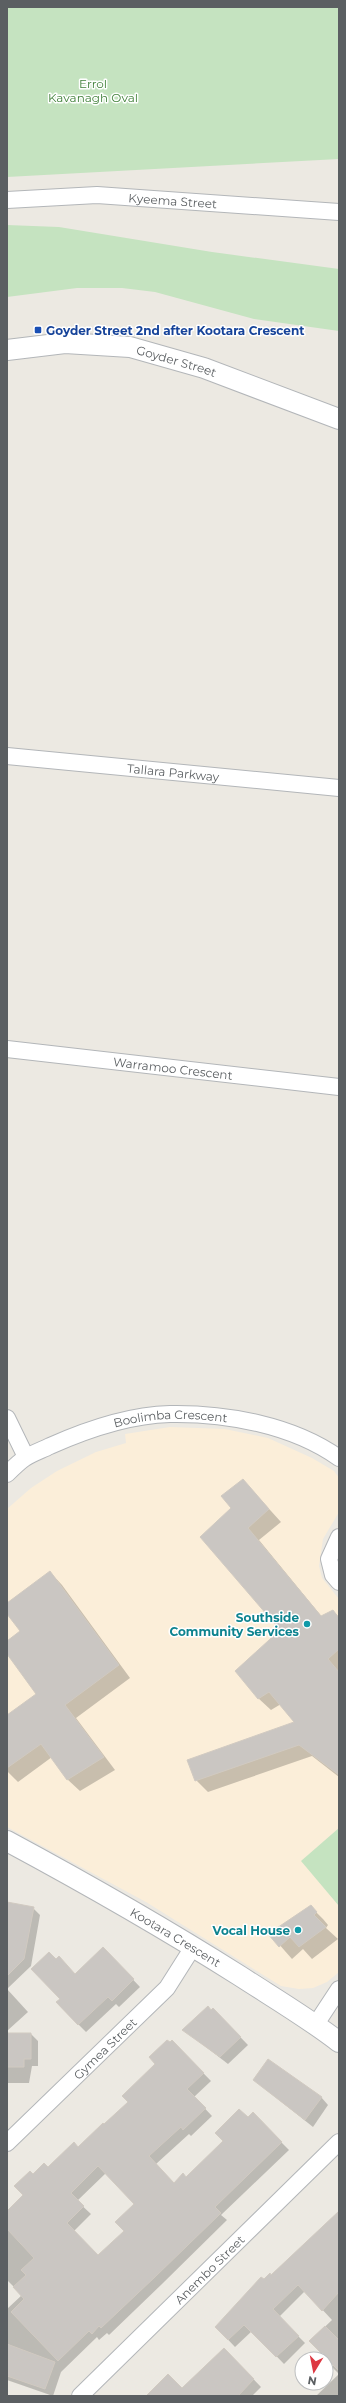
<svg xmlns="http://www.w3.org/2000/svg" width="346" height="2403" font-family="Montserrat,sans-serif">
<rect width="100%" height="100%" fill="#ece9e2"/>
<polygon fill="#fbeed9" points="170,1427 225,1429 268,1438 312,1458 334,1471 339,1478 339,1512 323,1539 319,1566 322,1578 339,1599 339,1828 302,1861 339,1906 339,1972 327,1982 313,1988 299,1989 281,1986 146,1902 7,1827 7,1509 31,1488 57,1471 96,1452 126,1443 125,1434"/>
<g fill="#c5e3c0">
<polygon points="7,7 339,7 339,159 7,177"/>
<polygon points="7,225 59,227 212,252 339,269 339,331 254,319 155,292 122,288 77,288 7,297"/>
<polygon points="339,1828 339,1906 301,1861"/>
</g>
<g fill="#0003" fill-rule="evenodd">
<polygon points="243,1480 281,1522 259,1540 322,1617 333,1611 339,1617 339,1777 312,1756 208,1792 196,1780 295,1723 281,1704 271,1710 258,1698 281,1630 233,1508"/>
<polygon points="50,1572 62,1585 130,1678 76,1718 115,1770 80,1791 67,1779 52,1757 18,1782 7,1771 7,1717 38,1694 7,1652 7,1642 22,1631 7,1612 7,1604"/>
<polygon points="7,1903 33,1908 40,1915 31,1966 7,1989 28,2012 7,2031"/>
<polygon points="311,1907 323,1919 328,1925 326,1928 338,1939 312,1959 303,1949 292,1959 270,1934"/>
<polygon points="103,1948 140,1987 119,2007 116,2004 86,2032 57,2003 75,1975"/>
<polygon points="213,2009 248,2045 228,2064 184,2030"/>
<polygon points="7,2034 31,2034 38,2041 38,2066 32,2066 29,2083 7,2083"/>
<path d="M172 2041 211 2081 194 2097 212 2116 191 2136 189 2134 156 2164 174 2184 186 2178 253 2114 289 2150 221 2215 227 2220 162 2284 109 2335 107 2333 99 2340 97 2337 61 2372 53 2396 7 2380V2309L22 2295 7 2280V2212L25 2195 33 2175 48 2168 78 2148 129 2102ZM106 2173 136 2204 125 2231 98 2257 74 2231 91 2214 77 2201Z"/>
<polygon points="254,2080 321,2097 328,2105 313,2127"/>
<polygon points="339,2212 339,2396 316,2396 339,2374 332,2367 334,2365 310,2341 332,2320 305,2291 279,2317 305,2343 284,2364 252,2331 235,2347 216,2327"/>
<polygon points="224,2349 261,2387 252,2396 148,2396 182,2389"/>
</g>
<g fill="#cac6c2" stroke="#d1cac1" fill-rule="evenodd">
<polygon points="243,1479 269,1509 248,1528 321,1616 333,1610 339,1618 339,1649 328,1659 339,1672 339,1775 299,1745 195,1781 187,1760 294,1722 269,1692 258,1699 235,1671 280,1630 200,1537 231,1508 221,1496"/>
<polygon points="50,1571 119,1665 65,1705 104,1757 67,1780 41,1744 7,1768 7,1715 36,1694 7,1654 7,1641 20,1631 7,1614 7,1603"/>
<polygon points="7,1902 34,1907 24,1959 7,1976"/>
<polygon points="311,1905 317,1912 314,1915 326,1927 299,1947 290,1937 279,1947 268,1934"/>
<polygon points="103,1947 134,1979 112,2001 108,1997 78,2025 56,2002 60,1999 31,1969 49,1952 56,1959 59,1956 75,1974"/>
<polygon points="208,2006 211,2010 213,2008 241,2037 220,2057 182,2030"/>
<polygon points="7,2033 31,2033 31,2059 24,2059 24,2067 7,2067"/>
<path d="M167 2040 170 2042 172 2040 204 2073 187 2089 206 2108 183 2130 181 2127 149 2156 174 2183 183 2173 186 2177 223 2141 215 2133 239 2109 248 2117 253 2112 282 2142 215 2207 221 2213 155 2277 101 2328 99 2326 92 2334 89 2331 58 2361 11 2312 24 2299 13 2287 26 2275 21 2270 34 2258 7 2229V2211L23 2195 14 2186 30 2171 33 2174 44 2163 48 2167 74 2142 78 2147 103 2123 104 2124 128 2102 122 2096 155 2064 149 2057ZM98 2166 134 2204 115 2222 124 2231 98 2255 67 2223 84 2206 71 2193Z"/>
<polygon points="268,2059 322,2097 305,2120 253,2080"/>
<polygon points="339,2211 339,2292 322,2311 298,2285 273,2309 299,2336 276,2357 244,2325 228,2340 215,2327 261,2277 264,2279 270,2273 271,2275"/>
<polygon points="325,2326 339,2340 339,2371 309,2341"/>
<polygon points="7,2344 55,2362 45,2389 7,2376"/>
<polygon points="224,2348 254,2379 238,2396 146,2396 168,2374 182,2388"/>
</g>
<g fill="none" stroke-linecap="round" stroke-linejoin="round">
<defs>
<g id="minor">
<path id="s1" d="M7 200 97 195 339 212"/>
<path id="s2" d="M7 756 339 788"/>
<path id="s3" d="M7 1049 339 1087"/>
<polyline points="7,1418 26,1457"/>
<path id="s4" d="M7 1474C13 1468 19 1462 25 1458 33 1453 42 1450 50 1446 88 1429 129 1415 170 1414 226 1413 293 1425 339 1458"/>
<polyline points="339,1537 329,1559 333,1575 339,1582"/>
<polyline points="316,2024 339,1989"/>
<path id="s5" d="M7 2143 167 1988 193 1947"/>
<path id="s6" d="M80 2396 339 2142"/>
</g>
<g id="tertiary">
<path id="s7" d="M7 350 65 343 130 347 204 368 339 419"/>
<path id="s8" d="M7 1841C87 1884 164 1928 240 1976 274 1998 308 2018 339 2042"/>
</g>
</defs>
<use href="#minor" stroke="#b3b6b9" stroke-width="18"/>
<use href="#tertiary" stroke="#b3b6b9" stroke-width="22"/>
<use href="#minor" stroke="#fff" stroke-width="16"/>
<use href="#tertiary" stroke="#fff" stroke-width="20"/>
</g>
<rect fill="#1a4fb4" stroke="#fff" stroke-width="1.5" x="34" y="326" width="8" height="8" rx="2"/>
<g fill="#0f9aa8" stroke="#fff" stroke-width="1.5">
<circle cx="307" cy="1624" r="4"/>
<circle cx="298" cy="1930" r="4"/>
</g>
<g text-anchor="middle" dominant-baseline="central" stroke-width="3" stroke-linejoin="round" paint-order="stroke">
<g font-size="12" fill="#41813a" stroke="#fff">
<text x="93" y="83">Errol<tspan x="93" dy="14">Kavanagh Oval</tspan></text>
</g>
<g font-size="12" fill="#5b5f62" stroke="#fff">
<text stroke="none"><textPath href="#s1" startOffset="166">Kyeema Street</textPath></text>
<text stroke="none"><textPath href="#s7" startOffset="172">Goyder Street</textPath></text>
<text stroke="none"><textPath href="#s2" startOffset="167">Tallara Parkway</textPath></text>
<text stroke="none"><textPath href="#s3" startOffset="167">Warramoo Crescent</textPath></text>
<text stroke="none"><textPath href="#s4" startOffset="177">Boolimba Crescent</textPath></text>
<text stroke="none"><textPath href="#s8" startOffset="194">Kootara Crescent</textPath></text>
<text stroke="none"><textPath href="#s5" startOffset="136">Gymea Street</textPath></text>
<text stroke="none"><textPath href="#s6" startOffset="181">Anembo Street</textPath></text>
</g>
<g font-size="12" font-weight="bold" fill="#164399" stroke="#fff" text-anchor="start">
<text x="46" y="330">Goyder Street 2nd after Kootara Crescent</text>
</g>
<g font-size="12" font-weight="bold" fill="#0d838f" stroke="#fff" text-anchor="end">
<text x="299" y="1617">Southside<tspan x="299" dy="14">Community Services</tspan></text>
<text x="290" y="1930">Vocal House</text>
</g>
</g>
<rect width="346" height="2403" fill="none" stroke="#5b5f62" stroke-width="16"/>
<g transform="translate(314 2371) rotate(190)"><circle r="19" fill="#ffffff" stroke="#bdbfc0"/>
<path d="M0-3L7 15L0 10L-7 15Z" fill="#dd3842"/>
<text y="-6" font-size="11" font-weight="bold" text-anchor="middle" fill="#5b5f62">N</text>
</g>
</svg>
